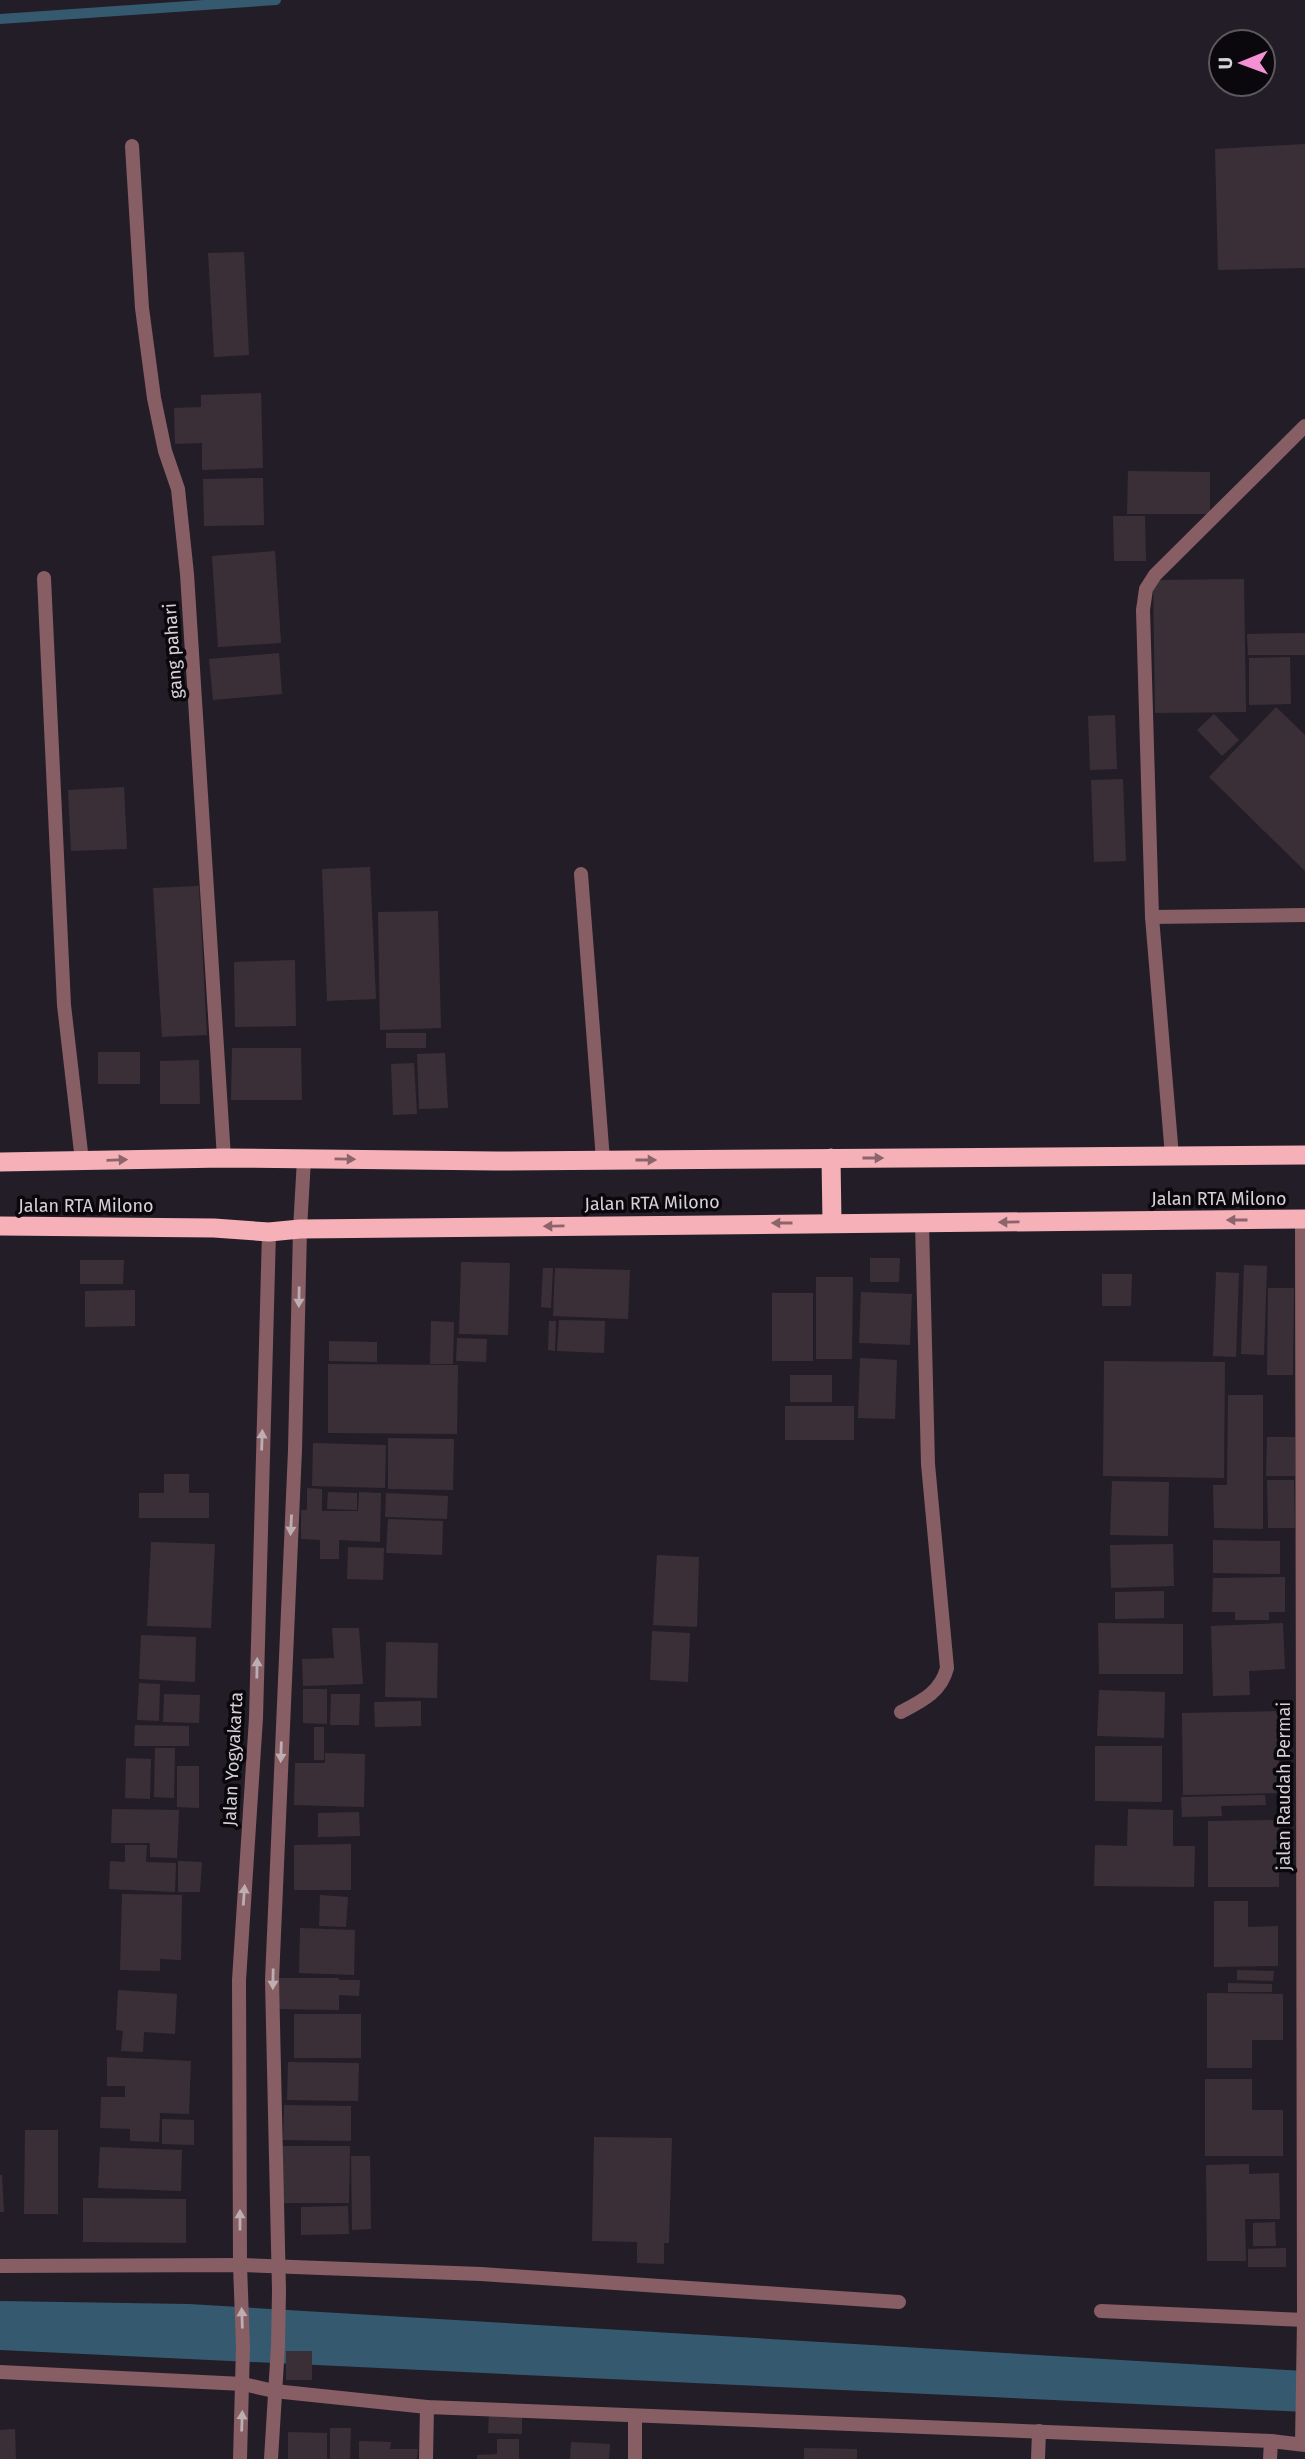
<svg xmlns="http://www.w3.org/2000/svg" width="1305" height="2459" font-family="'Fira Sans',sans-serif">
<rect width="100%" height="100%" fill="#231d27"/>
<polygon fill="#35596f" points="0,2301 189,2304 1305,2371 1305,2412 0,2350"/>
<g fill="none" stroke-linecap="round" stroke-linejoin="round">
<polyline stroke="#35596f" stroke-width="10" points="0,19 276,0"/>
</g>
<g fill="#3b2f37">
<polygon points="1305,144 1305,268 1218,270 1215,149"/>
<polygon points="244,252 249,355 214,357 208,253"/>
<polygon points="261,393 263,468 202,470 202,443 175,444 174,408 201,407 201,395"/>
<polygon points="1128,471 1210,472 1210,514 1127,514"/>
<polygon points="263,478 264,525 204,526 203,479"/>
<polygon points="1113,516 1145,516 1146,561 1114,561"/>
<polygon points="275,551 281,643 218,647 212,556"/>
<polygon points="1244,579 1246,712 1155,713 1153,580"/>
<polygon points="1305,633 1305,655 1248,655 1247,634"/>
<polygon points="279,653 282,694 213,700 209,659"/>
<polygon points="1290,657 1291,704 1249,705 1249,658"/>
<polygon points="1276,707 1305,735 1305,871 1209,777"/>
<polygon points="1214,714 1239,740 1222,756 1197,730"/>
<polygon points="1115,715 1117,769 1090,770 1088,716"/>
<polygon points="1123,779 1126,861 1094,862 1091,780"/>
<polygon points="124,787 127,849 71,851 68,790"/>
<polygon points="370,867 376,999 327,1001 322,869"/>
<polygon points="199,886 207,1035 162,1037 153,888"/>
<polygon points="438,911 441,1028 380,1030 378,912"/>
<polygon points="295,960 296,1026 235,1027 234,962"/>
<rect x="386" y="1033" width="40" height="15"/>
<polygon points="232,1048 301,1048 302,1100 231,1100"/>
<rect x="98" y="1052" width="42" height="32"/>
<polygon points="445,1053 448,1108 419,1109 417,1054"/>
<polygon points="199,1060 200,1104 160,1104 160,1061"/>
<polygon points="414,1063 417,1114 393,1115 391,1064"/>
<polygon points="870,1258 900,1258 899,1282 870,1282"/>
<polygon points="80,1260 124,1260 123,1284 80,1284"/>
<polygon points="461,1262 510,1263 508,1335 459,1334"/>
<polygon points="1244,1265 1267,1266 1264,1355 1241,1354"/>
<polygon points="543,1268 553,1268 551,1308 541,1307"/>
<polygon points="555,1268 630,1270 628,1319 553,1316"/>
<polygon points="1216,1272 1239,1273 1236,1357 1213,1356"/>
<polygon points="1102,1274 1132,1274 1131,1306 1102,1306"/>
<polygon points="816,1277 853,1277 852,1359 816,1359"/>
<polygon points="1268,1288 1294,1288 1293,1375 1267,1375"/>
<polygon points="135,1290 135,1326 85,1327 85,1291"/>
<polygon points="861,1292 912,1294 910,1345 859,1343"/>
<rect x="772" y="1293" width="41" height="68"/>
<polygon points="559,1320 605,1321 604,1353 557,1351"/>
<polygon points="431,1321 454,1322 453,1364 430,1364"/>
<polygon points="549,1321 556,1321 555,1351 548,1350"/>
<polygon points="457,1338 487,1339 486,1362 456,1361"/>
<polygon points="329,1341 377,1342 377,1362 329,1361"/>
<polygon points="860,1358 897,1360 895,1419 858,1418"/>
<polygon points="1104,1361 1225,1362 1224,1478 1103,1476"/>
<polygon points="328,1364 458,1365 457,1434 328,1433"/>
<rect x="790" y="1375" width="42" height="27"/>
<polygon points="1228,1395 1263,1395 1263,1529 1214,1528 1213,1485 1227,1485"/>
<rect x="785" y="1406" width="69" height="34"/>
<polygon points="1267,1437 1295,1437 1295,1476 1266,1476"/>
<polygon points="388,1438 454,1439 453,1490 388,1489"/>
<polygon points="313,1443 386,1445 385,1488 312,1486"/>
<polygon points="164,1474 189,1474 189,1493 209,1493 209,1518 139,1518 139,1493 164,1493"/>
<polygon points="1267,1480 1294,1480 1295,1528 1268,1528"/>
<polygon points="1112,1481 1169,1482 1168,1536 1110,1535"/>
<polygon points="307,1488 322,1489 322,1511 358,1511 359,1492 381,1493 380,1542 339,1540 339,1559 320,1559 320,1540 301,1539 301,1510 307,1510"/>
<polygon points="328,1492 357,1493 357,1510 327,1509"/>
<polygon points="386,1493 448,1496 447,1519 385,1517"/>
<polygon points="388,1519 443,1521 442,1555 386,1553"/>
<polygon points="1213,1540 1280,1541 1280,1574 1213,1573"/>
<polygon points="151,1542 215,1544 211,1628 147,1626"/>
<polygon points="1173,1544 1174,1586 1111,1588 1110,1545"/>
<polygon points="348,1547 384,1548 383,1580 347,1579"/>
<polygon points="657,1555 699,1557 697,1627 653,1625"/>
<polygon points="1285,1577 1285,1612 1269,1612 1269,1620 1235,1620 1235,1612 1212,1612 1213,1578"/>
<polygon points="1164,1591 1164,1618 1115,1619 1115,1592"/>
<polygon points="1098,1623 1183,1624 1183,1674 1099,1674"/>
<polygon points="1283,1623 1285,1669 1249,1671 1250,1695 1213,1696 1211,1626"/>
<polygon points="332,1628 359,1628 363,1684 303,1686 302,1659 334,1658"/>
<polygon points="652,1631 690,1633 688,1682 650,1680"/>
<polygon points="141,1635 196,1637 195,1682 139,1679"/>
<polygon points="386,1642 438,1643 437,1698 385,1697"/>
<polygon points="139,1683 160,1684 159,1721 137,1720"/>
<polygon points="303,1689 327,1689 327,1724 303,1723"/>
<polygon points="1099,1690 1165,1692 1164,1738 1097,1736"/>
<polygon points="164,1694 200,1695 199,1723 163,1722"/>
<polygon points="331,1694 360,1694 359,1725 330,1725"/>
<polygon points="421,1701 421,1726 375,1727 374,1702"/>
<polygon points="1278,1711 1280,1793 1183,1795 1182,1713"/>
<polygon points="135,1725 189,1726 189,1746 134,1746"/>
<rect x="314" y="1727" width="10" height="33"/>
<polygon points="1095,1746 1162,1746 1162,1802 1095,1801"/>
<polygon points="155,1748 175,1748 174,1798 154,1797"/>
<polygon points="325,1753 365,1754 364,1807 294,1805 295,1763 325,1763"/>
<polygon points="126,1758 151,1759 150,1799 125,1798"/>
<polygon points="177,1766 199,1766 199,1808 177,1807"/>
<polygon points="1265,1795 1266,1805 1221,1806 1222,1816 1182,1817 1181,1797"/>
<polygon points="112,1809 179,1810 177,1858 150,1857 150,1843 111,1843"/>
<polygon points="1128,1809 1173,1810 1173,1846 1195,1846 1194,1887 1094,1886 1095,1845 1127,1846"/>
<polygon points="359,1812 360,1836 318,1837 318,1813"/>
<polygon points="1279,1820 1279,1887 1208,1887 1208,1821"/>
<polygon points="351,1844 351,1890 294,1890 294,1845"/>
<polygon points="125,1845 147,1845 146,1862 176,1863 175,1892 109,1889 110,1861 125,1862"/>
<polygon points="178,1861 202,1862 200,1892 178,1892"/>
<polygon points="122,1894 182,1895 181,1960 160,1959 160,1971 120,1970"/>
<polygon points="320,1895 348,1897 346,1927 319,1926"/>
<polygon points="1214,1901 1248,1901 1248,1927 1278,1926 1278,1966 1214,1967"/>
<polygon points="300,1928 355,1930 354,1975 299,1973"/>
<polygon points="1237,1970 1274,1971 1273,1981 1237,1980"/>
<polygon points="278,1978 339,1978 339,1980 360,1980 359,1996 339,1995 339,2010 278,2009"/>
<polygon points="1228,1983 1272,1984 1272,1992 1228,1992"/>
<polygon points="118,1990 177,1994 175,2034 144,2032 143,2052 121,2051 123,2031 116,2030"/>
<polygon points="1207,1993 1283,1994 1283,2040 1252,2040 1252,2068 1207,2068"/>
<rect x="294" y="2014" width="67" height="44"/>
<polygon points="107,2057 191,2061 189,2114 160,2113 159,2142 130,2141 130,2129 100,2128 101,2097 125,2097 125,2086 107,2086"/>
<polygon points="288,2062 359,2063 358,2101 287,2100"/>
<polygon points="1205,2079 1252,2079 1252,2110 1283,2110 1283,2156 1205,2156"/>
<polygon points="284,2105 351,2106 351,2141 283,2140"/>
<polygon points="162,2119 194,2120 194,2145 162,2144"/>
<polygon points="25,2130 58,2130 58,2214 24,2214"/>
<polygon points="594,2137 672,2138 669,2243 664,2243 664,2264 637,2263 637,2242 592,2241"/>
<polygon points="283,2146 350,2146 349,2203 283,2203"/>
<polygon points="100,2147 182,2150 181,2191 98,2188"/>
<polygon points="351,2156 370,2156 371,2229 352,2230"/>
<polygon points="1249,2164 1249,2174 1279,2173 1280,2219 1245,2219 1246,2261 1207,2261 1206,2165"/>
<polygon points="0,2175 2,2175 4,2212 0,2212"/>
<polygon points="83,2198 186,2199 186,2243 83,2242"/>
<polygon points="348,2206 349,2234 301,2235 301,2207"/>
<polygon points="1275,2222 1276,2246 1253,2246 1253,2223"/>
<polygon points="1286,2248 1286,2267 1248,2267 1248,2249"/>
<rect x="286" y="2351" width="26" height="29"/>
<polygon points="489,2412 522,2412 522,2434 488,2433"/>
<polygon points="330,2428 351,2428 350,2459 330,2459"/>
<polygon points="15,2429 16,2459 0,2459 0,2430"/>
<polygon points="288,2432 327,2433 327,2459 288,2459"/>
<polygon points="497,2439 519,2439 519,2459 477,2459 477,2455 497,2454"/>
<polygon points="359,2441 391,2442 390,2449 418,2449 417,2459 359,2459"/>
<polygon points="571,2442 610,2444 609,2459 570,2459"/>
<polygon points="804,2448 857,2449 857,2459 804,2459"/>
</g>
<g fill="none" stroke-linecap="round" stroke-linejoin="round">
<g stroke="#865e63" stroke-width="14">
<polyline points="1152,917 1305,915"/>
<polyline points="1172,1156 1152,917 1143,610 1146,589 1155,575 1305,426"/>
</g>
<g stroke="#865e63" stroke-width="14">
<polyline points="132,146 142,308 154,398 165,451 178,489 187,574 224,1158"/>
<polyline points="44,578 64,1005 82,1161"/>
<polyline points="581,874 603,1160"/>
<path d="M901 1712C922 1701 941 1692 947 1668L928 1464 922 1223"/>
<polyline points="0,2266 240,2265 481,2274 899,2302"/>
<polyline points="1101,2311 1305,2320"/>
<polyline points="0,2372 243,2384 274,2391 427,2407 1271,2441 1305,2445"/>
<polyline points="1302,2444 1304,2320 1302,1219"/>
<polyline points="240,2459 243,2347 240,2265 239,1980 256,1718 269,1232"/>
<polyline points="271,2459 278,2346 279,2290 272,1980 295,1450 300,1229 304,1159"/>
<polyline points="426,2459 427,2407"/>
<polyline points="635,2459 635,2416"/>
<polyline points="1038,2459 1039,2431"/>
<polyline points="1270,2459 1271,2441"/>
</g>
<g stroke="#f6b0b8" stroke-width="19">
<polyline points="831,1158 832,1223"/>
<polyline points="0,1162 224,1158 496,1161 1305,1155"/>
<polyline points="0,1226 214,1228 269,1232 300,1229 1305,1219"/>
</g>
</g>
<defs><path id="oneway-solid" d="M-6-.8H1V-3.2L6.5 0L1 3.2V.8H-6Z" transform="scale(1.75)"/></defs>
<g fill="#8c646b">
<use href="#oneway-solid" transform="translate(873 1158)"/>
<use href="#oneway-solid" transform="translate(345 1159) rotate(1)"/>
<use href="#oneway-solid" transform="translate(117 1160) rotate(-2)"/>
<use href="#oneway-solid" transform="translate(646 1160)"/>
<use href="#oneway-solid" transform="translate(1237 1220) rotate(180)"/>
<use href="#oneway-solid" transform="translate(1009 1222) rotate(179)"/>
<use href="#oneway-solid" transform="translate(782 1223) rotate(180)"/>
<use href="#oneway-solid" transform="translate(554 1226) rotate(179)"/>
</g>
<g fill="#bdaeb4">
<use href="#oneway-solid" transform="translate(299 1297) rotate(91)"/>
<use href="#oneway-solid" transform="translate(262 1440) rotate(-88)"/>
<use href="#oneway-solid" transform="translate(291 1525) rotate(93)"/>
<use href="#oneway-solid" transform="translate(257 1668) rotate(-89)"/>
<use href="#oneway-solid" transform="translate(281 1752) rotate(92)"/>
<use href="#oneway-solid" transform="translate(244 1895) rotate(-86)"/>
<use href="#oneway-solid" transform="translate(273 1979) rotate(91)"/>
<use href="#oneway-solid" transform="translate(240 2220) rotate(-90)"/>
<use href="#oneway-solid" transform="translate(242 2318) rotate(-92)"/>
<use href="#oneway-solid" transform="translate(242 2421) rotate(-88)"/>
</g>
<g text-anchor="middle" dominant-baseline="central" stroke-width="7" stroke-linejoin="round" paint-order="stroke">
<g font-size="18" fill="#d5d1d7" stroke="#0b080d">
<text transform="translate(173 651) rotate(-94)">gang pahari</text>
<text x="1219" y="1199">Jalan RTA Milono</text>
<text transform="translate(652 1203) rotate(-1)">Jalan RTA Milono</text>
<text x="86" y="1206">Jalan RTA Milono</text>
<text transform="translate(233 1759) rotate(-87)">Jalan Yogyakarta</text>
<text transform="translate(1284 1786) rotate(-90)">jalan Raudah Permai</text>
</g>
</g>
<g transform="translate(1242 63) rotate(269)"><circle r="33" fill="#0b080d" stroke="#5c585e" stroke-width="2"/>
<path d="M0-5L12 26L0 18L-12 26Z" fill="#f491d4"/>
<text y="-10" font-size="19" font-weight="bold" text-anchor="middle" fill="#d5d1d7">U</text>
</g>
</svg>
